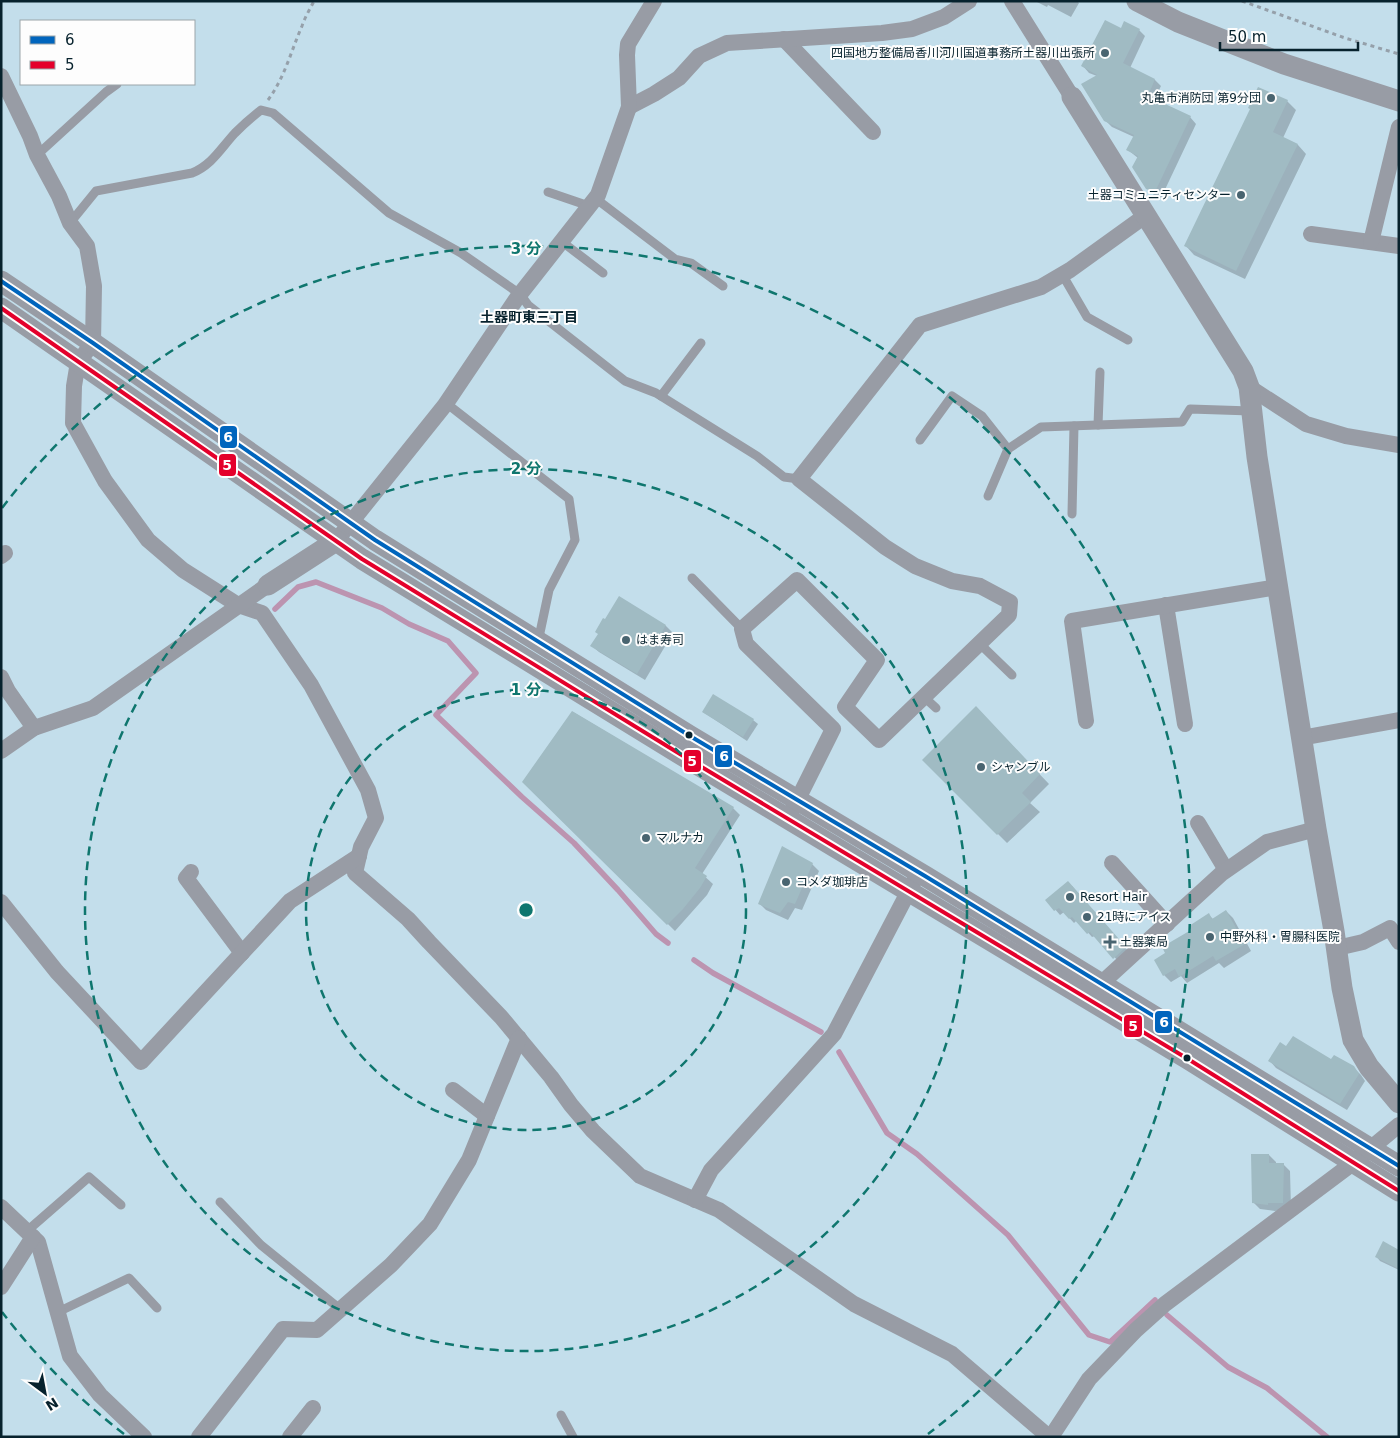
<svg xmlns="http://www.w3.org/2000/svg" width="1400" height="1438" font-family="'DejaVu Sans','Noto Sans JP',sans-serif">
<rect width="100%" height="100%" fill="#c3deeb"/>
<g fill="#0003">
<polygon points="1035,1 1077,1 1079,3 1071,17 1048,5 1047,7"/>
<polygon points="1121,29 1139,30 1145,36 1130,68 1155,80 1161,86 1154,100 1190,117 1196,124 1161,198 1154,195 1147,188 1138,158 1128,150 1134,137 1112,127 1105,120 1097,76 1089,73 1083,66"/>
<polygon points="1287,101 1296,110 1283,138 1298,145 1306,154 1245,279 1194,255 1186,246 1251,109"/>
<polygon points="620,598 666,626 673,633 645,680 599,652 592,646"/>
<polygon points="573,712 733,808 740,815 702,874 713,884 707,895 675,931 524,782"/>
<polygon points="703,712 753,720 758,724 747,741"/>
<polygon points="985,717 1049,784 1030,803 1040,812 1007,843 924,760"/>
<polygon points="812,864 819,871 802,910 795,908 788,920 766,910 759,903"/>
<polygon points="1072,886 1129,952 1119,962 1095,936 1092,937 1077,920 1074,923 1064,912 1060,915 1047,900"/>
<polygon points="1226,911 1233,918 1251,951 1224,968 1219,963 1187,983 1181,976 1171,982 1164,975 1167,954 1209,915 1214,920"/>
<polygon points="1286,1048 1353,1067 1361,1075 1365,1081 1347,1110 1276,1068 1270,1061"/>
<polygon points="1269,1155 1276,1162 1276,1164 1283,1164 1290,1171 1291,1208 1275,1211 1260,1209 1253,1202"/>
<polygon points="1399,1251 1399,1270 1380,1261 1376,1256"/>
</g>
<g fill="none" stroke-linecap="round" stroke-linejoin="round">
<g stroke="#bc94b0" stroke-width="5.5">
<polyline points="275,609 298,587 316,582 382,608 409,624 448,641 476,673 436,715 522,797 574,843 618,890 656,934 668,943"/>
<polyline points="694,960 713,973 821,1032"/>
<polyline points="839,1052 887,1133 917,1154 1008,1235 1089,1335 1110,1342 1155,1300"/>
<polyline points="1167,1315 1228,1367 1267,1388 1327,1437"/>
</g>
</g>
<g fill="#a0bbc3">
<polygon points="1105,20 1121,28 1124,21 1140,29 1123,63 1155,79 1148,96 1191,116 1155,192 1146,189 1132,167 1138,156 1126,150 1134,135 1104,121 1081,84 1097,75 1081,66"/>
<polygon points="1258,87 1288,100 1273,132 1298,144 1236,271 1184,246 1250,109 1248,108"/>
<polygon points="619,596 666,625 637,674 590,646 598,634 595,632 603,618 605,619"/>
<polygon points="713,694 754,719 743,737 702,712"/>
<polygon points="976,706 1040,774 1022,793 1031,802 997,835 922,760"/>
<polygon points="572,711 734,807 695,868 707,876 700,888 683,909 667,925 522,782"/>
<polygon points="782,846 813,863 795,904 788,902 780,913 758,904"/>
<polygon points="1068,881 1126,947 1113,959 1090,932 1087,934 1072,917 1069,919 1059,908 1054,911 1045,900"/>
<polygon points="1226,910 1245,944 1216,961 1213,956 1179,977 1175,969 1163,976 1154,960 1165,953 1162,947 1191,930 1189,926 1209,913 1212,919"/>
<polygon points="1293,1036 1331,1059 1334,1055 1354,1066 1359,1074 1340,1104 1268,1061 1280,1042 1286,1046"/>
<polygon points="1251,1154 1269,1154 1269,1163 1284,1163 1283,1203 1268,1203 1268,1205 1252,1203"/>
<polygon points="1383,1241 1399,1250 1399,1269 1375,1257"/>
</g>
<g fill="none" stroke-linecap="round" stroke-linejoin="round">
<g stroke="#95a0aa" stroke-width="3" stroke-dasharray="4 4" stroke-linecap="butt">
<polyline points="1242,1 1345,38 1399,54"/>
<path d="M268 100C285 77 291 51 302 26 305 17 310 9 314 1"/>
</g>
<g stroke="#989ca5" stroke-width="9">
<polyline points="37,155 106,92 117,84"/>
<polyline points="548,192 589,206"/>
<polyline points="595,198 675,259 691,263 723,286"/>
<path d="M70 223 96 191 192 173C212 165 221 148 235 133 243 125 252 117 261 110L273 113 389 213 461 253 520 294 528 305 625 381 656 393 757 456 784 477 799 479"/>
<polyline points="561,241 603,273"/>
<polyline points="1062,274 1087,317 1128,340"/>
<polyline points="661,396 701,343"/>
<polyline points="446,403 569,499 575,540 549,590 538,642"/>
<polyline points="1098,425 1100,372"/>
<polyline points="920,440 952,396 982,416 1008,449 1041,427 1182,422 1190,409 1251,411"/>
<polyline points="988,496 1008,449"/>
<polyline points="1072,514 1074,426"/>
<polyline points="692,578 742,629"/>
<polyline points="980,644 1012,675"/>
<polyline points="924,697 936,708"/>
<polyline points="220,1202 261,1245 340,1309"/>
<polyline points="27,1231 89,1177 121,1205"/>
<polyline points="58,1312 129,1278 157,1308"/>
<polyline points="561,1415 573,1437"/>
</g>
<g stroke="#989ca5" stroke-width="16">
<polyline points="1012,1 1072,97"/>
<polyline points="784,39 873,132"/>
<polyline points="1,76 30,136 37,155 59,196 70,223 87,246 94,286 93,343 78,362 74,386 73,423 105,481 148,540 183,570 238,605 262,613 311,685 368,790 376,818 361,847 355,873 408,919 429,942 501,1017 551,1077 571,1105 593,1131 640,1176 719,1210 854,1304 952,1354 1049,1437"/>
<polyline points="629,107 654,94 679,78 699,56 727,43 882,33 912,29 944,17 969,1"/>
<polyline points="1311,234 1399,246"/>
<polyline points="1371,242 1399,127"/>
<polyline points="1249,387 1306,424 1346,436 1399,445"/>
<polyline points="336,541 445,405 517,298 598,195 629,107 627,55 628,44 654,1"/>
<polyline points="1,556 5,553"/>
<polyline points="1166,605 1185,724"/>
<polyline points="1,677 8,691 34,728"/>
<polyline points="1086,721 1072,621 1277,587"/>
<polyline points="1301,738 1399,720"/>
<polyline points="1,751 34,728 93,708 268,585"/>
<polyline points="793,809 833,729 746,644 742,629 797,580 877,660 845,707 879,740 1009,615 1010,602 980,586 952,581 915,566 885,547 799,479 920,325 1041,287 1070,270 1145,216"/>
<polyline points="1198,823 1226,870"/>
<polyline points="1112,863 1167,924"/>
<polyline points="191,872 186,878 242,953"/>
<polyline points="1,902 57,972 141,1062 290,901 359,856"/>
<polyline points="1337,948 1363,942 1390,928 1399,942"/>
<polyline points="1093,991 1221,874 1267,842 1316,829"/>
<polyline points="453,1090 487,1116"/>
<polyline points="695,1200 711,1170 834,1034 914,881"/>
<polyline points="1,1207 38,1242 70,1356 100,1395 144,1437"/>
<polyline points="1,1287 33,1237"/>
<polyline points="199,1437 283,1329 317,1330 391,1265 430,1224 469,1160 519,1038"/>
<polyline points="290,1437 313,1408"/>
<polyline points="1051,1437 1089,1379 1136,1330 1165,1304 1353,1163 1399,1125"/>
</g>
<g stroke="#989ca5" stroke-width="21">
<polyline points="1137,1 1178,22 1284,64 1399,101"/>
<polyline points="1072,97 1243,371 1249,387 1257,457 1316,829 1334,931 1342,988 1353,1040 1369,1067 1399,1103"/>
<polyline points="1,281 93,343 375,540 690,736 925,876 1399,1166"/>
<polyline points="1,308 362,559 680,754 1188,1059 1399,1191"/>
<polyline points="268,585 336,541"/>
</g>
<defs>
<polyline id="bus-1" points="1,281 93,343 375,540 690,736 925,876 1399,1166"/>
<polyline id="bus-2" points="1,308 362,559 680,754 1188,1059 1399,1191"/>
</defs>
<use href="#bus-1" stroke="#fdfdfd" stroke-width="8"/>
<use href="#bus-2" stroke="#fdfdfd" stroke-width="8"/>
<use href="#bus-1" stroke="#0065bd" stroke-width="4"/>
<use href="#bus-2" stroke="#e4002b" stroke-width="4"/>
</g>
<g fill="none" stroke="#0f766e" stroke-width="2.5" stroke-dasharray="9 6">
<circle cx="526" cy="910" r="220"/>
<circle cx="526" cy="910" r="441"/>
<path d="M124 1434A661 661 0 0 1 2 1312M2 508A661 661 0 1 1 928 1434"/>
</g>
<g fill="#496470" stroke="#fdfdfd" stroke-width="2">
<circle cx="1105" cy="53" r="5"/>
<circle cx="1271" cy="98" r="5"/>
<circle cx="1241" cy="195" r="5"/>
<circle cx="626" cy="640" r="5"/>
<circle cx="981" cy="767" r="5"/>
<circle cx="646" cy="838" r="5"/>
<circle cx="786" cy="882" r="5"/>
<circle cx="1070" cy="897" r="5"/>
<circle cx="1087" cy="917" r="5"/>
<circle cx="1210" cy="937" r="5"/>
<path d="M1107.5 934.5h5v5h5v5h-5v5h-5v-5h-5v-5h5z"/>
</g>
<g fill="#07222d" stroke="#fdfdfd" stroke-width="2">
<circle cx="689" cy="735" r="4.5"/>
<circle cx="1187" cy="1058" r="4.5"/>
</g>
<g text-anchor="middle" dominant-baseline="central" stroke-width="4" stroke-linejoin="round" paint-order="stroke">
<g font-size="12" fill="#07222d" stroke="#fdfdfd" text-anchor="start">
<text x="1095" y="53" text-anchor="end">四国地方整備局香川河川国道事務所土器川出張所</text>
<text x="1261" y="98" text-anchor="end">丸亀市消防団 第9分団</text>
<text x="1231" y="195" text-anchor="end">土器コミュニティセンター</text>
<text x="636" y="640">はま寿司</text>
<text x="991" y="767">シャンブル</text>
<text x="656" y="838">マルナカ</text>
<text x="796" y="882">コメダ珈琲店</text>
<text x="1080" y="897">Resort Hair</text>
<text x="1097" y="917">21時にアイス</text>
<text x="1220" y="937">中野外科・胃腸科医院</text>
<text x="1120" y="942">土器薬局</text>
</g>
<g font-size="14" font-weight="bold" fill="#07222d" stroke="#fdfdfd">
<text x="529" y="317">土器町東三丁目</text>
</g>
</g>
<circle cx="526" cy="910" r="8" fill="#0f766e" stroke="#fdfdfd" stroke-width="2.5"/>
<g font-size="15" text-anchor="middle" font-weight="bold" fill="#0f766e" stroke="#fdfdfd" stroke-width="4" stroke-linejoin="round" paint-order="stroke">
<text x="526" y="254">3 分</text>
<text x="526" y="474">2 分</text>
<text x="526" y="695">1 分</text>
</g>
<g stroke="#fdfdfd" stroke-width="2">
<rect x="219" y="425" width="19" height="24" rx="5" fill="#0065bd"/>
<rect x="218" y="453" width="19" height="24" rx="5" fill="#e4002b"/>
<rect x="714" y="744" width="19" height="24" rx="5" fill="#0065bd"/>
<rect x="683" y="749" width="19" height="24" rx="5" fill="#e4002b"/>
<rect x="1154" y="1010" width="19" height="24" rx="5" fill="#0065bd"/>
<rect x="1123" y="1014" width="20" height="24" rx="5" fill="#e4002b"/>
</g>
<g font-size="14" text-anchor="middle" font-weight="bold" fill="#fff">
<text x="228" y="442">6</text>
<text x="227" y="470">5</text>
<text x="724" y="761">6</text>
<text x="692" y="766">5</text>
<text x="1164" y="1027">6</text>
<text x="1133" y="1031">5</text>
</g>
<rect width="1400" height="1438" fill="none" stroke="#07222d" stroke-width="5"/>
<rect x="20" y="20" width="175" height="65" fill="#fdfdfd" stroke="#9ba5aa"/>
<rect x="30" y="36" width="25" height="8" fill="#0065bd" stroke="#9ba5aa"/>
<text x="65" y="45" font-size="15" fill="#07222d">6</text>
<rect x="30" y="61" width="25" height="8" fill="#e4002b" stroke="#9ba5aa"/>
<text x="65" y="70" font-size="15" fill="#07222d">5</text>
<g transform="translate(45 1393) rotate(148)" stroke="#fdfdfd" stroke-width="4" paint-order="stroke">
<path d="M0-4L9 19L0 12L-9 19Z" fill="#07222d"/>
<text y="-8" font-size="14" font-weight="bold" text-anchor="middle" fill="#07222d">N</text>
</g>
<path d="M1220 42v8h138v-8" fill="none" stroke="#07222d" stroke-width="2.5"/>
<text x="1228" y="42" font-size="15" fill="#07222d" stroke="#fdfdfd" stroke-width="4" paint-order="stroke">50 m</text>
</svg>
